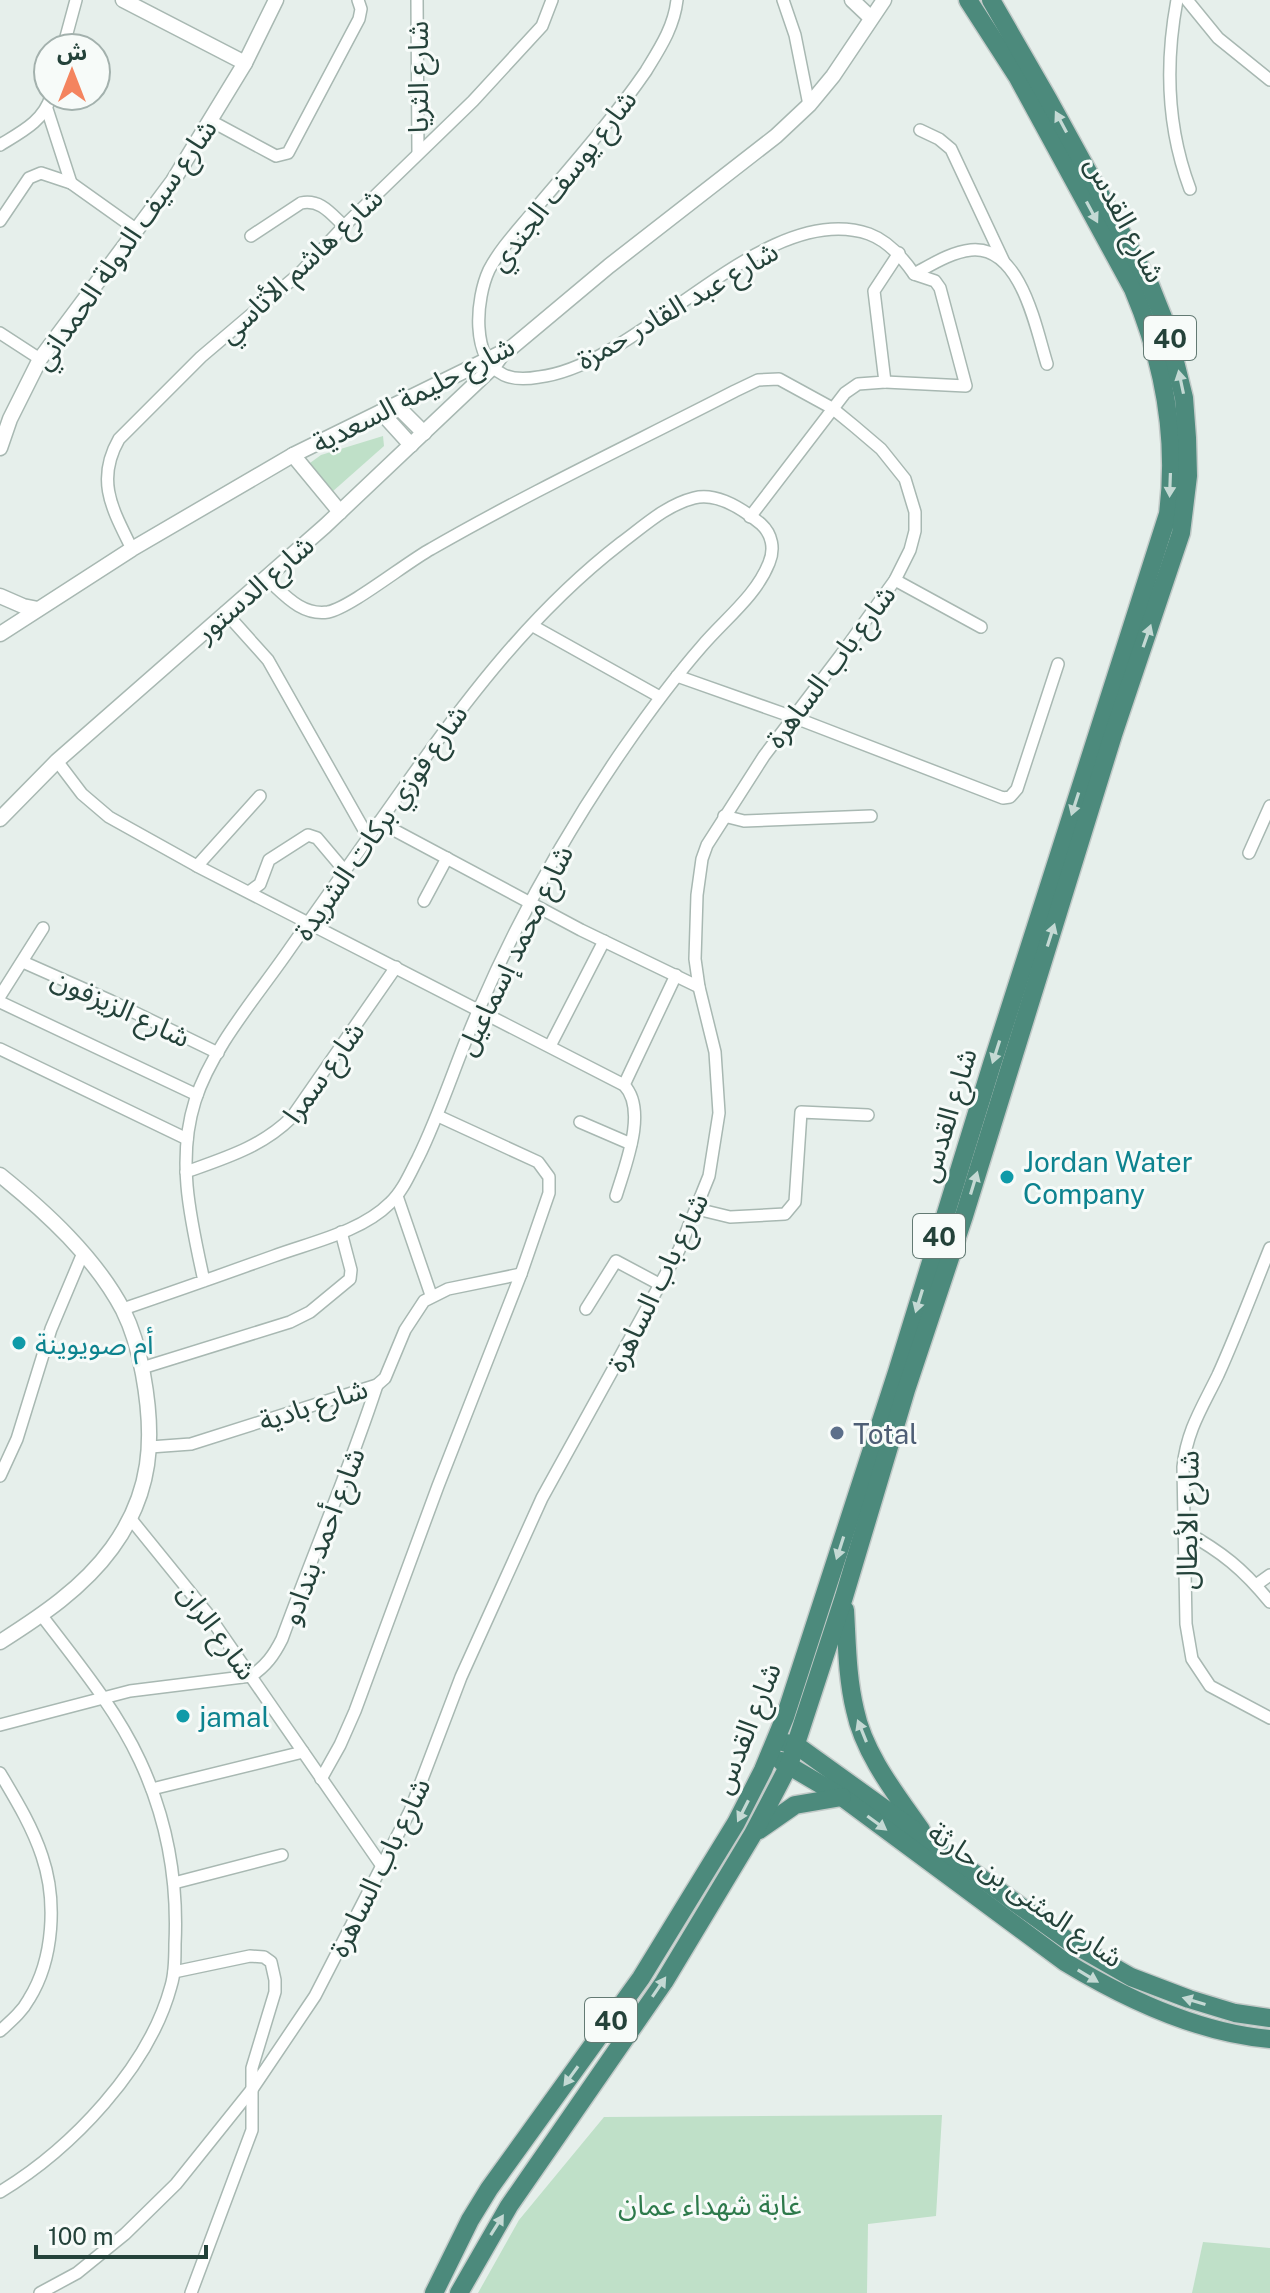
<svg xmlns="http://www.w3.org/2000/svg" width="1270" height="2293" font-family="'Public Sans','Noto Sans Arabic',sans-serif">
<rect width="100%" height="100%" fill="#e6efeb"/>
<g fill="#bfe0c8">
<polygon points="383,436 384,446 332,492 310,463 321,455"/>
<polygon points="942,2115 936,2216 868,2224 867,2293 478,2293 519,2220 604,2117"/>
<polygon points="1203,2242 1270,2248 1270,2293 1192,2293"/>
</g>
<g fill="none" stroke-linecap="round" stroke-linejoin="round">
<defs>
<g id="minor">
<polyline points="417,0 418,153"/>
<path d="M677 0C674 27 660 48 646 71 613 119 574 163 536 208 520 228 501 247 489 270 476 298 470 359 504 375 515 380 528 379 539 377 642 365 764 198 869 234 888 241 903 258 914 274 931 265 951 252 971 250 1021 245 1036 329 1047 364"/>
<polyline points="783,0 795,35 809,105"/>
<path d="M1177 0C1165 64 1167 128 1190 189"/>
<polyline points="1187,0 1218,38 1270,80"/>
<polyline points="63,48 76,0"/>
<polyline points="47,109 71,183"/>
<polyline points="211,121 276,156 288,153 359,19 361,9 358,0"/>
<polyline points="920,130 939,139 951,149 1004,262"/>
<path d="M0 145C21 132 44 121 51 96"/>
<polyline points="0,221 29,178 41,173 71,183 137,230"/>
<path d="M251 236 301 203C321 199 331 214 344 226"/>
<polyline points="0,333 40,359"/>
<polyline points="885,382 966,386 940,288 935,281 914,274"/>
<polyline points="750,517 845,393 858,384 885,382 874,291 899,253"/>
<path d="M132 549C113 510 95 481 119 439L201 357 300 273 344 226 473 101 542 26 552 0"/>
<polyline points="895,580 981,627"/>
<polyline points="225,612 268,660 368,837"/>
<polyline points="533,626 660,697"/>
<polyline points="677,676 793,717 1003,798 1010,797 1017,789 1058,664"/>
<path d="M57 761 82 794 109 817 197 866 624 1085C648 1110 625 1166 616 1196"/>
<polyline points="724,816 744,821 871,816"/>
<polyline points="379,822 581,930 699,987"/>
<polyline points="1249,853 1270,806"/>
<polyline points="197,866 260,796"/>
<polyline points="249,892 260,884 269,860 308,835 317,838 344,870"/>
<polyline points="424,901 447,858"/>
<polyline points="23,962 111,1001 218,1053"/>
<polyline points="0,996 43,928"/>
<polyline points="0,1002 197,1095"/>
<polyline points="550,1046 604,941"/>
<polyline points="0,1049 187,1139"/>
<polyline points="624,1085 676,975"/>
<polyline points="580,1122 631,1144"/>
<path d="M186 1172C225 1158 262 1147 292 1117L396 967"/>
<polyline points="397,1196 431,1295"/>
<polyline points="697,1209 730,1217 785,1214 795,1202 801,1112 868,1115"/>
<path d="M1270 1248C1253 1290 1237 1333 1218 1375 1202 1408 1187 1430 1183 1467L1186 1624 1192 1659 1210 1686 1270 1718"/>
<path d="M123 1309C173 1292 224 1274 274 1256 312 1242 361 1232 390 1203 403 1191 410 1173 418 1158 442 1109 457 1058 479 1009 518 919 568 829 624 748 649 712 674 678 702 646 725 619 756 596 769 563 775 549 772 534 761 524 744 510 717 492 694 498 666 505 644 526 621 543 533 611 466 699 402 790 365 842 328 894 291 947 259 994 212 1047 195 1101 176 1161 191 1221 204 1281"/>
<polyline points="586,1309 616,1261 661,1285"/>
<polyline points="142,1368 290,1322 310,1312 350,1279 351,1270 341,1232"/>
<polyline points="150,1447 191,1444 377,1385 385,1378 405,1330 424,1301 448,1289 521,1274"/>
<polyline points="0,1476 17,1439 51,1329 83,1253"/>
<polyline points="130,1518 207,1613 382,1866"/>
<path d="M1184 1531C1222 1552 1243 1569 1270 1602"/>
<polyline points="1256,1585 1270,1575"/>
<path d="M0 1725 130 1691 251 1676C266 1666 274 1655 282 1639 313 1554 349 1471 377 1385"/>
<path d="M0 1773C16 1800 32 1826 42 1856 57 1900 54 1959 29 1999 22 2012 11 2021 0 2031"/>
<polyline points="321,1779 340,1745 355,1711 438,1486 521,1274 549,1193 549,1177 538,1162 438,1116"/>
<polyline points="152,1789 303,1752"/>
<polyline points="174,1883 282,1855"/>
<polyline points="174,1972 250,1956 264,1957 271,1962 275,1980 275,1992 252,2068 252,2130 191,2293"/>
<path d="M0 2192C71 2149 149 2068 171 1986 175 1973 175 1959 175 1944 178 1881 167 1819 140 1761 116 1709 77 1662 42 1616"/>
<path d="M40 2293 77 2273 125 2234 176 2184 253 2088 315 1996 410 1811 461 1677 542 1498 679 1250 709 1176 719 1113 715 1052 699 987 695 959 697 895 702 859 707 845 764 756 843 652 895 580 910 550 915 531V512L905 479 881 449 854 426 832 408 779 379 758 380 735 391C634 443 530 492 431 549 407 562 350 608 328 612 301 616 284 594 266 578"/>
</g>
<g id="tertiary">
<polyline points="123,0 245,63"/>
<polyline points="852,0 871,18"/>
<polyline points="396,405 424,433"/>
<polyline points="381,412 411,445"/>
<polyline points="0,448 10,419 40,359 173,181 245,63 276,0"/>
<polyline points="293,455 340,512"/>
<polyline points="0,596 23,606 38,609"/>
<polyline points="0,634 132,549 293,455 511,348 609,266 776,136 809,105 833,76 884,0"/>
<polyline points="0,819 57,761 325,526 493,367 503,353"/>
<path d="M0 1175C46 1212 95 1257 123 1310 133 1330 139 1352 143 1374 155 1439 152 1493 112 1548 83 1588 41 1616 0 1642"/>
</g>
<g id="trunk">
<path d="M845 1610C847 1643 847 1677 855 1710 864 1754 896 1794 921 1830"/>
<polyline points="786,1743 796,1745 814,1758 1070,1942 1131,1977 1189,1999 1235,2013 1270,2018"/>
<path d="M781 1761 842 1797 1065 1962C1126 1999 1198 2033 1270 2039"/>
<polyline points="759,1830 795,1805 842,1797"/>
<path d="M434 2293 470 2220 489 2189 641 1978 736 1823 763 1770 785 1717 897 1372 992 1064 1168 514C1178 436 1163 360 1133 289L1017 76 968 0"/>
<polyline points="459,2293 509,2206 664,1982 753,1834 789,1765 844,1597 906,1390 964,1216 1113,735 1181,533 1188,476 1187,438 1184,398 1166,325 1150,285 1048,99 991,0"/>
</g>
</defs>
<use href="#minor" stroke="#a8b8b2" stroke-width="14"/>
<use href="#tertiary" stroke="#a8b8b2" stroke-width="17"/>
<use href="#trunk" stroke="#c2cac8" stroke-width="21"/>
<use href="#minor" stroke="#fff" stroke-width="11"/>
<use href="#tertiary" stroke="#fff" stroke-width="14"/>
<use href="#trunk" stroke="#4c8a7c" stroke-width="18"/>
</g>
<defs><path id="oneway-solid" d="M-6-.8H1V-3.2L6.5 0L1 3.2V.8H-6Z" transform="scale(2)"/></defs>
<g fill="#c4d9d4">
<use href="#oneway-solid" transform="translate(1061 122) rotate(-118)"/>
<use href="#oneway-solid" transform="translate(1092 212) rotate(62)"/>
<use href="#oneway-solid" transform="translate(1181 382) rotate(-102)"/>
<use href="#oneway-solid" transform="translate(1170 485) rotate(92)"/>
<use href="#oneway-solid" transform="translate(1147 636) rotate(-71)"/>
<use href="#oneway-solid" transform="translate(1075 804) rotate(108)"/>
<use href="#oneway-solid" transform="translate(1051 935) rotate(-72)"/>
<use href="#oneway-solid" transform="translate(996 1052) rotate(108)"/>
<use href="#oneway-solid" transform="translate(974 1183) rotate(-73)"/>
<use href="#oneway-solid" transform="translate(919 1301) rotate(107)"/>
<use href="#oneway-solid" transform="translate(840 1548) rotate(108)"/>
<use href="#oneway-solid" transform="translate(862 1731) rotate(-112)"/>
<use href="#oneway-solid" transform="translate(743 1811) rotate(117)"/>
<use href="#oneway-solid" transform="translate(877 1823) rotate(36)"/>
<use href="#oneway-solid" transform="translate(1088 1976) rotate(31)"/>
<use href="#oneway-solid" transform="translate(659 1987) rotate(-56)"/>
<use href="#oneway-solid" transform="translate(1194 2001) rotate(-163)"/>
<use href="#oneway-solid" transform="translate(571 2076) rotate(126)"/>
<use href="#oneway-solid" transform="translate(497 2225) rotate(-58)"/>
</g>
<g fill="#0f9aa8" stroke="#f7fbf9" stroke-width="3">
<circle cx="1007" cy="1177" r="8"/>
<circle cx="19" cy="1343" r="8"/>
<circle cx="183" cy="1716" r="8"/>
</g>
<circle fill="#5c6f8a" stroke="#f7fbf9" stroke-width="3" cx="837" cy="1433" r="8"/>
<g text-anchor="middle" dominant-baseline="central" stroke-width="6" stroke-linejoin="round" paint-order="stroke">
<g fill="#f7fbf9" stroke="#637a73" stroke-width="2">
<rect x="1144" y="316" width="52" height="44" rx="6"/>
<rect x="913" y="1214" width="52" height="44" rx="6"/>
<rect x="585" y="1998" width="52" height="44" rx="6"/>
</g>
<g font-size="26" font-weight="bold" fill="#24423a">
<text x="1170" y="338">40</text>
<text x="939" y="1236">40</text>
<text x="611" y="2020">40</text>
</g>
<g font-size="28" fill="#24423a" stroke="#f7fbf9">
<text transform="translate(417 77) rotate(-90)">شارع الثريا</text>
<text transform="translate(562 180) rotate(-52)">شارع يوسف الجندي</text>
<text transform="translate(1126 219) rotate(62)">شارع القدس</text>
<text transform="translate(124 244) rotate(-55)">شارع سيف الدولة الحمداني</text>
<text transform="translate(300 265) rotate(-43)">شارع هاشم الأتاسي</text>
<text transform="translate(677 305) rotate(-30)">شارع عبد القادر حمزة</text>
<text transform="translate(413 394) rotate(-27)">شارع حليمة السعدية</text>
<text transform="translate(254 588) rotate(-41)">شارع الدستور</text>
<text transform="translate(830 666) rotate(-53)">شارع باب الساهرة</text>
<text transform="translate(380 822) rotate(-55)">شارع فوزي بركات الشريدة</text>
<text transform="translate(514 950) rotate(-64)">شارع محمد إسماعيل</text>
<text transform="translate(121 1007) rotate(25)">شارع الزيزفون</text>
<text transform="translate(323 1072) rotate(-54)">شارع سمرا</text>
<text transform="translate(947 1115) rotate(-73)">شارع القدس</text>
<text transform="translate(657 1282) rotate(-64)">شارع باب الساهرة</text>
<text transform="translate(313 1404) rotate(-18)">شارع بادية</text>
<text transform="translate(1187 1520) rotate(-89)">شارع الأبطال</text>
<text transform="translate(322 1536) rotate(-69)">شارع أحمد بندادو</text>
<text transform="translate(218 1631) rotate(54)">شارع الران</text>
<text transform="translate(746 1728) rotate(-68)">شارع القدس</text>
<text transform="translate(379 1867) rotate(-64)">شارع باب الساهرة</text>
<text transform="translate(1026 1894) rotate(35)">شارع المثنى بن حارثة</text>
</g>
<g font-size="28" fill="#0d838f" stroke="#f7fbf9" text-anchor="start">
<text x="1023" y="1161">Jordan Water<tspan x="1023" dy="32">Company</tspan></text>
<text x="35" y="1343">أم صويوينة</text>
<text x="199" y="1716">jamal</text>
</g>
<g font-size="28" fill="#4e5e75" stroke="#f7fbf9" text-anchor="start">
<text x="853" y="1433">Total</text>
</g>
<g font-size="28" fill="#2d7a4b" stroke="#f7fbf9">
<text x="710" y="2204">غابة شهداء عمان</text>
</g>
</g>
<g transform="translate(72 72)"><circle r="38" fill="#f7fbf9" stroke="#a3b1ad" stroke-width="2"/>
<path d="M0-6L14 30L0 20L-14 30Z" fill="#f4845f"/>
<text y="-12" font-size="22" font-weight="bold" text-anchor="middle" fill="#24423a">ش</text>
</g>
<path d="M36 2245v12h170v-12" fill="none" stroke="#24423a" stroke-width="4"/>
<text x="48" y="2245" font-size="24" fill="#24423a" stroke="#f7fbf9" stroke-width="6" paint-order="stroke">100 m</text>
</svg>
